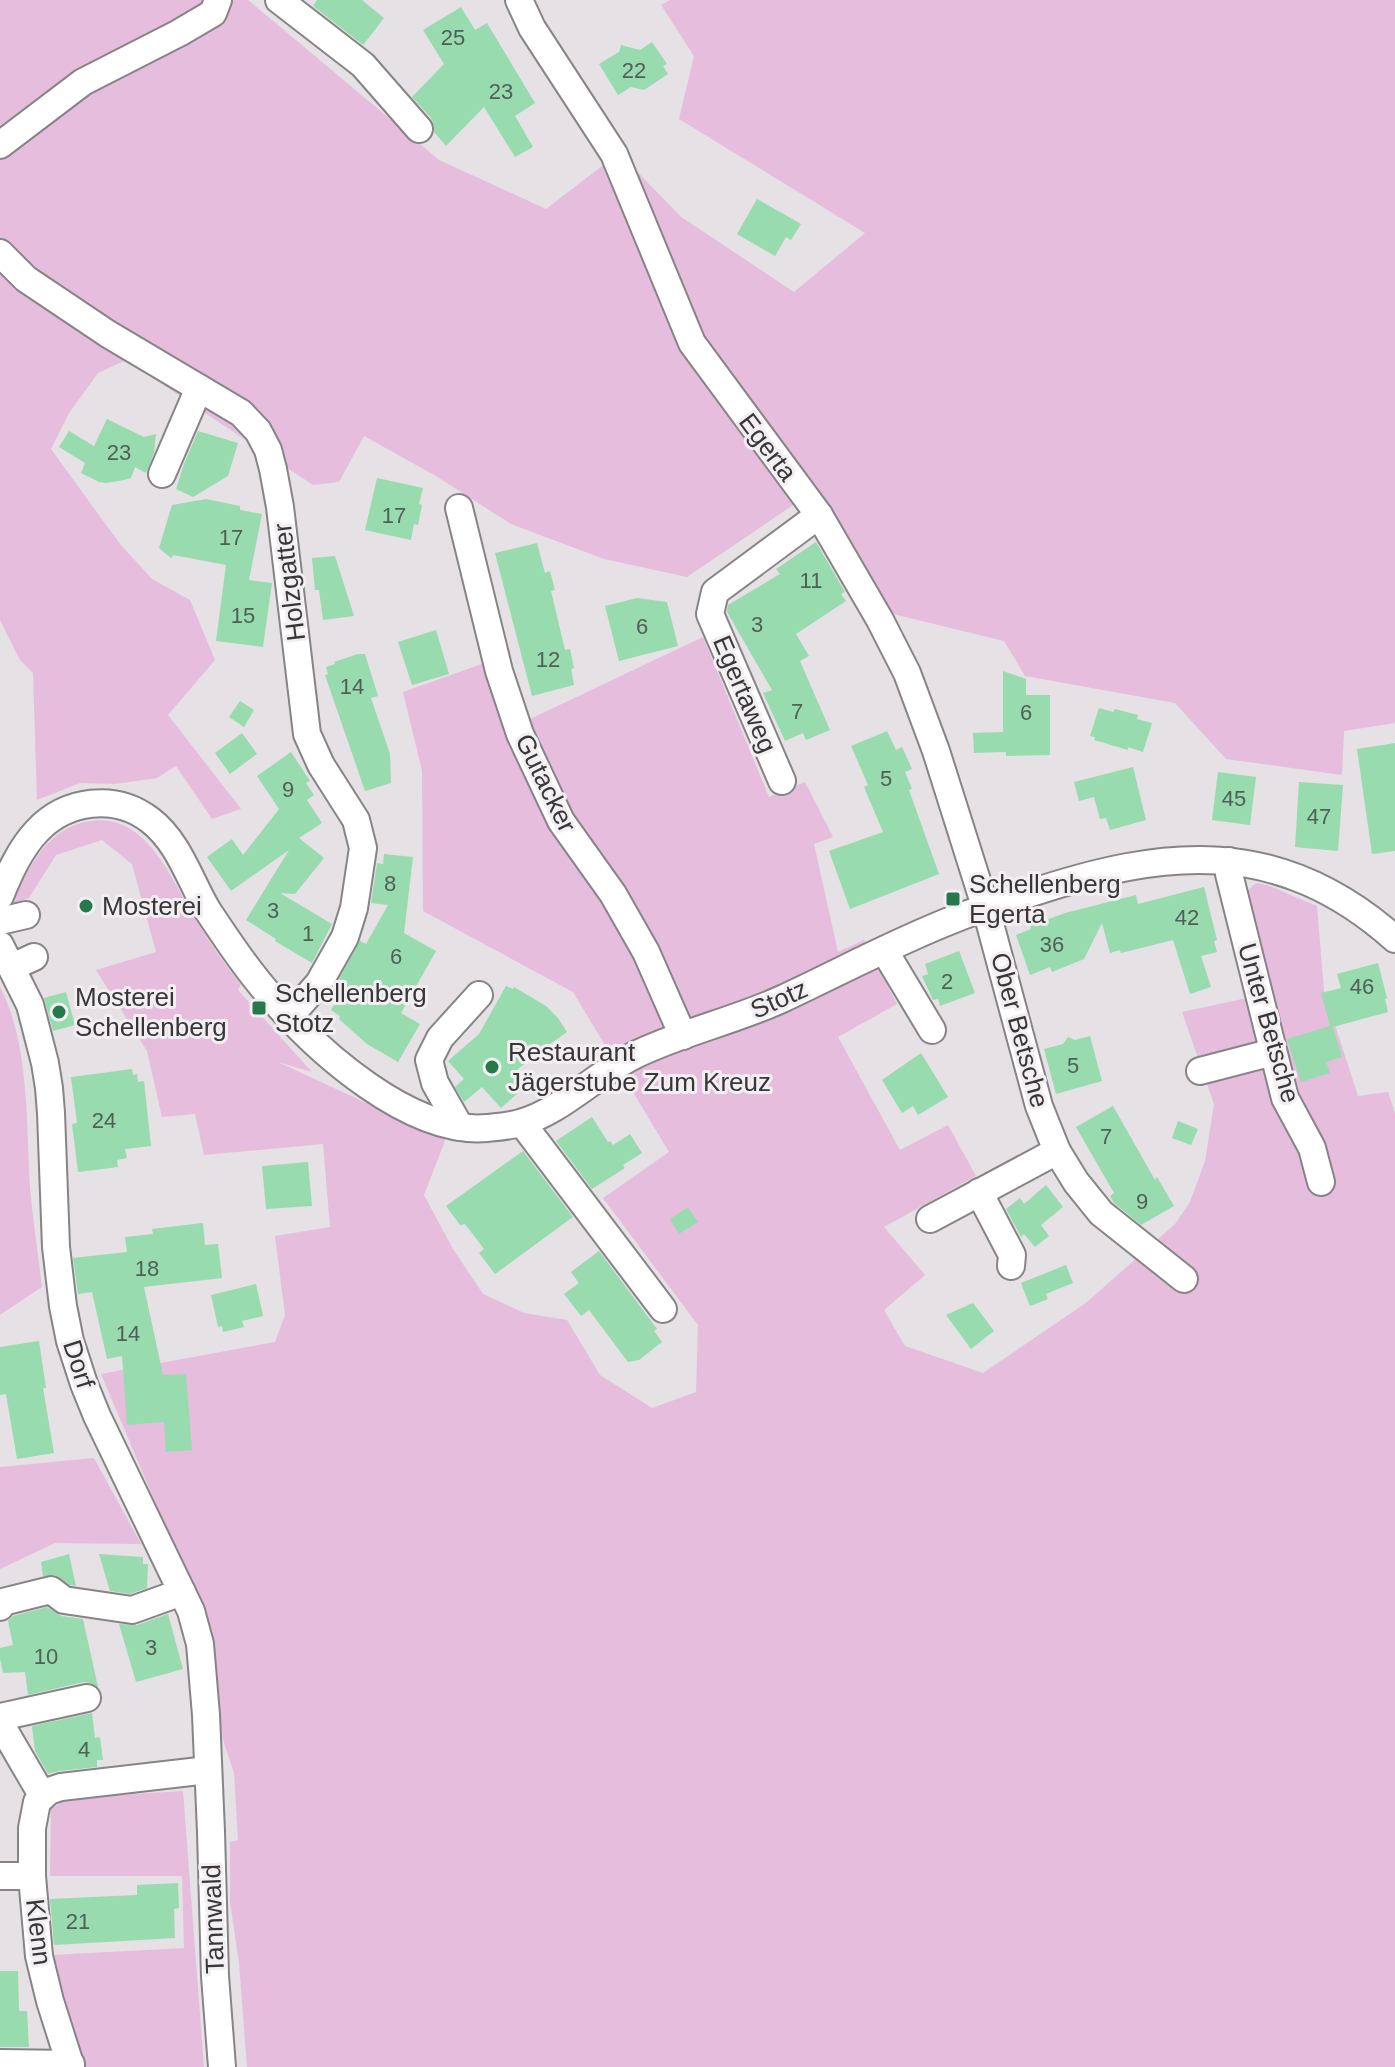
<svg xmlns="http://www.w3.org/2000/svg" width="1395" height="2067" font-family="Arial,sans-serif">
<rect width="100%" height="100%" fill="#e5e1e4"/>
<g fill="#e6bddc">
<polygon points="0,0 248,0 439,160 546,209 619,153 681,217 794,292 865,233 679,119 694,56 661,5 670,0 1395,0 1395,723 1344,731 1342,775 1226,759 1175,703 1025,676 1004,641 889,613 832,514 793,505 687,577 604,559 511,524 436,476 364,436 339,482 313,485 126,360 98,373 69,413 51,449 120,544 152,579 190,600 215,660 168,715 241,809 212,819 176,766 157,778 115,784 80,783 37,800 33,673 20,660 0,620"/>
<path d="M703 637 769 797 805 782 833 837 814 844 838 952 864 940 897 1004 838 1037 900 1150 948 1125 976 1176 884 1227 925 1275 884 1310 905 1346 983 1373 1086 1303 1175 1224 1190 1202 1205 1161 1214 1104 1182 1012 1270 993 1247 891 1256 883 1267 885 1317 906 1324 991 1358 1096 1388 1092 1395 1113V2067H247L239 1963 230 1902V1842L238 1840 234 1773 220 1731 217 1679 201 1611 101 1374 275 1342 285 1315 275 1236 330 1227 323 1144 204 1155 195 1114 162 1117 147 1051 96 970 156 952 132 864 102 840 56 855 29 898 13 904C27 871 43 834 81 823 144 805 170 877 196 920 210 943 224 964 241 984L238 990 312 1072 278 1062 418 1127 448 1133 424 1195 453 1249 483 1294 524 1313 567 1320 600 1375 652 1408 696 1392 698 1325 603 1198 669 1152 573 992 423 911 422 771 403 692 507 655 528 720Z"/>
<path d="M0 987C30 1045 26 1124 30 1188 33 1221 38 1254 42 1287L0 1315Z"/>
<polygon points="94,1458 141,1544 55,1543 0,1569 0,1467"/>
<polygon points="183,1791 204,2067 81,2067 53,1955 184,1948 182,1876 50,1876 51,1809 63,1802 86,1797"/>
</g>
<g fill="#98dbaf">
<polygon points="317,0 362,0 384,18 363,45 313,6"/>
<polygon points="461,7 475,30 487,23 535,103 515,116 533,147 515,157 484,107 446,146 434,132 434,125 431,118 412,97 444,64 423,30"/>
<polygon points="652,42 667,64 663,66 668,74 644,90 631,87 618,95 599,64 619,52 621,45 640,50"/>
<polygon points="757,199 801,224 791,240 786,237 775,256 737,234"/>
<polygon points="107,419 144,437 156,434 154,453 146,473 135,467 131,478 124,480 106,483 99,482 81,473 85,463 59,447 69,431 94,446"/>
<polygon points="198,431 238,443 228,476 193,497 176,489 184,464"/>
<polygon points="377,478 423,488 419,504 422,505 418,525 414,524 411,540 365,530"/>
<polygon points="206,499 240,506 240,510 262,514 249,580 272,583 263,647 216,641 226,565 173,555 171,558 159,548 172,505"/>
<polygon points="816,542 845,592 841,594 846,601 796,634 809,656 800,661 830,730 806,740 803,733 785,741 763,693 772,690 727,612 728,605 780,574 776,569"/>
<polygon points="537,543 545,573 550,571 555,590 551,591 565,650 570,649 574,668 571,669 574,685 532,696 495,553"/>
<polygon points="335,556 354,616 323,620 319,590 315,590 312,558"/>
<polygon points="637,598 667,602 678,646 619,661 605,606"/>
<polygon points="436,630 449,674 412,685 398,642"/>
<polygon points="358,654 365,654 378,696 371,698 390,754 391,783 365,791 325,675 328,674 326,667 335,664 334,662"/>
<polygon points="1003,671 1026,679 1026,695 1050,695 1050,755 1006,756 1006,752 974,753 973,733 1003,732"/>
<polygon points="240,701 254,710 244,727 229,717"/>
<polygon points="1099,708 1113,712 1115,709 1138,715 1137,719 1152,723 1143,752 1128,747 1128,750 1094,740 1095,737 1090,736"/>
<polygon points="887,731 896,750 902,747 912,769 905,772 912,789 909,790 939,874 850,909 829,851 883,832 864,787 868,785 851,746"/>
<polygon points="242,733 257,754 230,774 215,753"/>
<polygon points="1395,743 1395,851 1372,854 1357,749"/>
<polygon points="291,752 310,781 306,783 314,795 307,800 322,823 299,838 324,858 295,894 280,893 332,924 312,963 275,941 276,939 246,920 289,850 231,891 207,857 232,839 243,855 279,809 257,776"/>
<polygon points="1133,767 1146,820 1110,830 1106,818 1100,819 1094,797 1079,801 1074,782"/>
<polygon points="1218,772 1256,777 1250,825 1212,820"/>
<polygon points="1299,782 1343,785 1338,851 1295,847"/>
<polygon points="384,854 413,857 404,933 436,951 401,1013 420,1024 398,1062 367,1044 339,1019 340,1016 331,1010 347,984 339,979 360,941 366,944 388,905 371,903 377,863 383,864"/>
<polygon points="1204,887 1217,940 1214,941 1217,952 1201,956 1211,987 1190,994 1173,940 1121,953 1120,950 1110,953 1102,923 1084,959 1052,972 1050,967 1030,975 1016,935 1031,929 1030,926 1065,913 1136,895 1138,904"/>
<polygon points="959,951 975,993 940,1006 938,999 933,1000 922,976 928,974 925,964"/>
<polygon points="1378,963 1387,998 1385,999 1388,1012 1333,1027 1342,1057 1326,1062 1330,1073 1301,1082 1287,1039 1330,1026 1321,993 1341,988 1337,974"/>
<polygon points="506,986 513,989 514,987 546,1006 558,1018 567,1032 532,1057 516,1071 528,1084 501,1108 482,1087 464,1102 455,1087 464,1079 448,1061 479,1034"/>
<polygon points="66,992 75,1025 53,1031 44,998"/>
<polygon points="1090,1036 1102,1081 1056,1094 1044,1049 1063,1044 1068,1037 1075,1040"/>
<polygon points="921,1053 948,1097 918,1115 913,1106 902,1113 882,1080"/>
<polygon points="132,1069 133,1075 137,1074 138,1082 144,1081 151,1146 125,1149 127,1158 117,1160 118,1167 78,1172 72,1124 77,1123 71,1077"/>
<polygon points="1113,1106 1155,1180 1157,1177 1174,1206 1141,1225 1114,1203 1110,1196 1114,1193 1076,1127"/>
<polygon points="592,1117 608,1142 610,1141 613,1145 630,1134 642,1153 623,1165 625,1168 592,1189 556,1141"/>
<polygon points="1178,1121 1198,1129 1191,1145 1172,1138"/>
<polygon points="523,1151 573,1217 495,1274 479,1253 484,1249 465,1224 460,1225 446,1206"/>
<polygon points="308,1162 312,1206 266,1209 262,1166"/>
<polygon points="1046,1185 1063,1207 1041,1225 1049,1236 1035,1247 1024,1234 1021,1237 1006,1209 1020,1198 1024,1204"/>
<polygon points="688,1207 698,1222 679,1234 670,1219"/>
<polygon points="203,1223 205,1245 218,1244 222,1278 144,1287 163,1375 186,1374 192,1450 166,1452 164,1422 127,1425 122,1356 107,1359 92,1292 78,1294 73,1258 127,1252 125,1237 153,1234 152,1229"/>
<polygon points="599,1251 657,1329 654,1331 662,1342 639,1360 628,1362 589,1310 581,1316 564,1294 579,1283 571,1272"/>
<polygon points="1066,1265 1073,1283 1046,1294 1048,1299 1030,1306 1021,1283"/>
<polygon points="256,1284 263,1316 242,1321 244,1327 223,1332 222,1326 218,1327 211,1295"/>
<polygon points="973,1303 994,1331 971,1349 946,1315"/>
<polygon points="39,1341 46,1388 43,1388 54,1453 17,1459 6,1394 0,1395 0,1347"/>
<polygon points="69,1554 76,1586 70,1585 55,1575 43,1576 41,1562"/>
<polygon points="99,1554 143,1557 143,1564 148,1564 147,1588 130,1594 110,1591"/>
<polygon points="47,1607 61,1616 83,1619 98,1687 91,1683 84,1682 28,1695 25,1672 3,1673 0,1659 0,1648 13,1645 8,1621 13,1616"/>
<polygon points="168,1614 183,1669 136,1682 119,1624 137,1625"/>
<polygon points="92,1713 95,1738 100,1737 103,1760 97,1760 97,1767 59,1771 48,1774 35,1751 32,1726"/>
<polygon points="178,1883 179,1908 174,1909 175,1938 54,1945 50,1899 137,1895 137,1885"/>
<polygon points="0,1971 18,1971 19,2011 27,2011 29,2047 0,2047"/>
</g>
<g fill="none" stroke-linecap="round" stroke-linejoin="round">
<defs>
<g id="minor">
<polyline points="279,0 363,65 419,129"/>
<polyline points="519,0 532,28 614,154 692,343 819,515 880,620 907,673 936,751 986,909 1039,1106 1057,1151 1076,1182 1101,1213 1184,1279"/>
<polyline points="0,145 83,82 179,33 213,13 218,0"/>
<polyline points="0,253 26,279 108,334 241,413 258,431 268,450 273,469 280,507 307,734 321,765 356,820 363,848 354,908 345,937 319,983 289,1017"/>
<polyline points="162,474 199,388"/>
<polyline points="459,508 499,671 520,734 561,821 613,894 646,952 683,1036"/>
<polyline points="782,781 710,614 715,592 819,515"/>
<polyline points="1229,861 1229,874 1285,1098 1312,1148 1321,1182"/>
<path d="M0 896C9 874 20 849 37 831 66 800 115 793 150 820 179 842 190 881 208 911 228 941 248 971 272 998 318 1052 411 1135 487 1128 497 1127 510 1126 520 1123 561 1112 596 1074 635 1055 682 1032 734 1021 782 999 840 972 897 941 957 918 980 909 1004 902 1028 894 1165 848 1279 836 1395 939"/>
<polyline points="0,921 26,915"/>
<polyline points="0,945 30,1005 45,1063 49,1088 51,1113 56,1247 63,1306 70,1341 84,1384 97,1416 191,1611 200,1644 206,1715 211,1832 215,1976 222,2067"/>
<polyline points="884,950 932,1030"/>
<polyline points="12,967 34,957"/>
<polyline points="1200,1071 1273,1052"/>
<polyline points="522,1123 663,1309"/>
<polyline points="460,1127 435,1083 429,1060 440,1038 479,995"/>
<polyline points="979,1192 1012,1255 1011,1266"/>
<polyline points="930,1219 1057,1151"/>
<polyline points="0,1607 3,1602 51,1590 64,1600 132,1610 182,1592"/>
<polyline points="0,1717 87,1698"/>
<polyline points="0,1723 42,1795"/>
<polyline points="0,1876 32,1876"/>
<polyline points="0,2063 71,2064"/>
<polyline points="71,2067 50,2001 39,1956 32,1876 32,1828 37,1802 49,1791 61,1787 208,1770"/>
</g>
</defs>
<use href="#minor" stroke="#878486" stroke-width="30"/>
<use href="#minor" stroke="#fff" stroke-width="26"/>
</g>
<g fill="#26794b" stroke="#f2eef1" stroke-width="3">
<rect x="945" y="891" width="16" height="16" rx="4"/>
<circle cx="86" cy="906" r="8"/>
<rect x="251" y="1000" width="16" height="16" rx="4"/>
<circle cx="59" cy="1012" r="8"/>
<circle cx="492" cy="1067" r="8"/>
</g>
<g text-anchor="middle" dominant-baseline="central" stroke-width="6" stroke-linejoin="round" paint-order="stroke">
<g font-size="22" fill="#506056">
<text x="453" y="37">25</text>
<text x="634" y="70">22</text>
<text x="501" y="91">23</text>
<text x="119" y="452">23</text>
<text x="394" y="515">17</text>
<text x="231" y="537">17</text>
<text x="811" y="580">11</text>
<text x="243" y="615">15</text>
<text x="757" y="624">3</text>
<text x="642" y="626">6</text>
<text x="548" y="659">12</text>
<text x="352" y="686">14</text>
<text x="797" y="711">7</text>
<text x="1026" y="712">6</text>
<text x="886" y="778">5</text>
<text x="288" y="789">9</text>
<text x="1234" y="798">45</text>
<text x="1319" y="816">47</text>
<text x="390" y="883">8</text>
<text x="273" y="910">3</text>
<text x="1187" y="917">42</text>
<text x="308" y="933">1</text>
<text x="1052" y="944">36</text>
<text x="396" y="956">6</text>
<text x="947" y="981">2</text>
<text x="1362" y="986">46</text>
<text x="1073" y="1065">5</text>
<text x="104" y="1120">24</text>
<text x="1106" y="1136">7</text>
<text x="1142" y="1201">9</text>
<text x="147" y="1268">18</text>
<text x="128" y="1333">14</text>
<text x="151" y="1647">3</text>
<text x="46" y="1656">10</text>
<text x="84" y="1749">4</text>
<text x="78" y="1921">21</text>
</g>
<g font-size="26" fill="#383738" stroke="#f2eef1">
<text transform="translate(768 447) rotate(53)">Egerta</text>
<text transform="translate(289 582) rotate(-97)">Holzgatter</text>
<text transform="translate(745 694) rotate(67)">Egertaweg</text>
<text transform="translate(546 783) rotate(64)">Gutacker</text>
<text transform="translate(779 999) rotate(-24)">Stotz</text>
<text transform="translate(1269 1023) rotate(74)">Unter Betsche</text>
<text transform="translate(1020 1030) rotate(75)">Ober Betsche</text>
<text transform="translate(79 1364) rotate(72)">Dorf</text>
<text transform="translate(213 1919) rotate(-92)">Tannwald</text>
<text transform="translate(39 1932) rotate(83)">Klenn</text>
</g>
<g font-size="26" fill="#383738" stroke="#f2eef1" text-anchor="start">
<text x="969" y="884">Schellenberg<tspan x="969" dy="30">Egerta</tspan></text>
<text x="102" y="906">Mosterei</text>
<text x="275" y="993">Schellenberg<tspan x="275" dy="30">Stotz</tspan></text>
<text x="75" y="997">Mosterei<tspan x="75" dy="30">Schellenberg</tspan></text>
<text x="508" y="1052">Restaurant<tspan x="508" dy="30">Jägerstube Zum Kreuz</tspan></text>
</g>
</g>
</svg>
